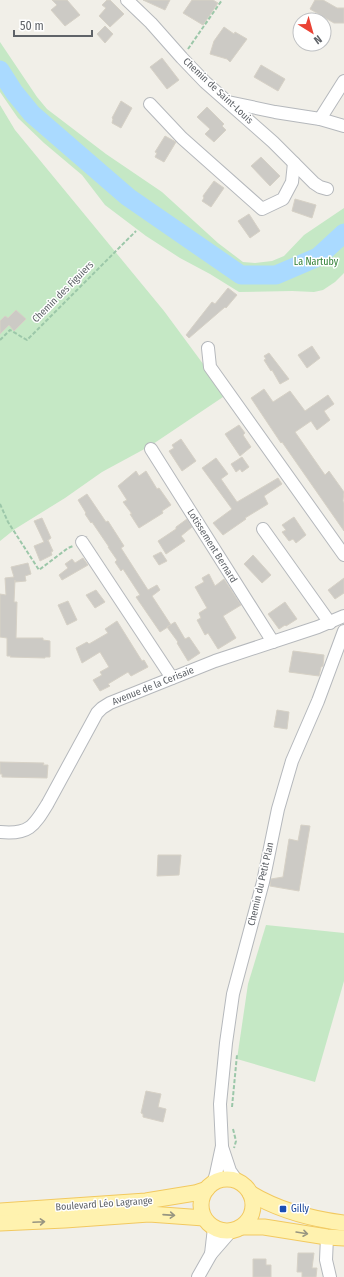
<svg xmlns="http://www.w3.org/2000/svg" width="344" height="1277" font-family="'Fira Sans Condensed',sans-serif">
<rect width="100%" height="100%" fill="#f1efe8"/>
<g fill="#c5e8c5">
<polygon points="0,42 37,97 47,109 106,154 162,192 218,243 243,262 255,263 272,261 284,256 304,235 344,208 344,273 335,282 323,290 314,292 292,291 239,292 210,274 180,258 146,236 105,205 82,175 44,143 18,118 0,92"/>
<polygon points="0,105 15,130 164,311 226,395 150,446 102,472 65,498 15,529 0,541"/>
<polygon points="266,925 344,933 344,981 315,1082 237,1059 248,984"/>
</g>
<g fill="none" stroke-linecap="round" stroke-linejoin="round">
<polyline stroke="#aadaff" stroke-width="19" points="0,70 14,92 32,114 128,197 241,275 276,275 318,257 344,233"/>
</g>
<g fill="#cccac5" stroke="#d6d1c6">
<polygon points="52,0 67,0 80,15 65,26 51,10 57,5"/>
<polygon points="107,0 110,0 124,14 110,27 99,16 106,8 102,5"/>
<polygon points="143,0 170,0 165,10"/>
<polygon points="192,0 213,0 218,3 203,25 183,13"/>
<polygon points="315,0 323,0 337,8 344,8 344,23 334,23 310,9"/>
<polygon points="105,26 113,34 105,43 97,34"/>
<polygon points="224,27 234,34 235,32 247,39 230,62 227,59 210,54 214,41"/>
<polygon points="162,58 179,80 167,89 150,67"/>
<polygon points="261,65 285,79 278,91 254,77"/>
<polygon points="121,101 132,108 121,128 112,123 113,119 112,118"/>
<polygon points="207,107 224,124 222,126 226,130 214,142 205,134 210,129 197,117"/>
<polygon points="165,136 176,142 164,162 155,157 157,153 155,152"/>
<polygon points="261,157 280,176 270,186 251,166"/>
<polygon points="214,181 224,188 211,207 202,201 204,198 203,196"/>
<polygon points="295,199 316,205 312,218 292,211"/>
<polygon points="249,214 260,231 250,238 238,221"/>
<polygon points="228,288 237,295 226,308 225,307 189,338 186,335 212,302 215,304"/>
<polygon points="16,310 26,319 14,331 9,325 0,334 0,321 5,316 8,318"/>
<polygon points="312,346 320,358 307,368 298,355"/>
<polygon points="269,353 289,379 280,384 272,370 271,371 264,360 266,359 264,356"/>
<polygon points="264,389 273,402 290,391 305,411 328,395 334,404 324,411 330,420 317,430 311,421 295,432 325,475 329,471 344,492 343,501 344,503 344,531 282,442 281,443 251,398"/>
<polygon points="239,425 245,433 243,435 251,447 240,456 225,434"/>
<polygon points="181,439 196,461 182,471 169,451 174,448 172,445"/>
<polygon points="242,457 249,467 242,472 240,469 236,472 231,464"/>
<polygon points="216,458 228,474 221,479 237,502 278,478 282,484 264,496 268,504 245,518 246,519 223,535 213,523 232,509 202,468"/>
<polygon points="136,471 139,476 146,471 157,489 159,488 171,505 162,511 163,513 139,528 130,514 132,514 123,502 127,500 118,486"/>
<polygon points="87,494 106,522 108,521 124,546 121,548 148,590 157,585 160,590 152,596 171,625 160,632 136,597 140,595 123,569 121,571 115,562 117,560 108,547 109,547 92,522 91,523 85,514 86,513 78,500"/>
<polygon points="294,517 306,535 296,543 293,539 289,541 282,532 286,530 282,525"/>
<polygon points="42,518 51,538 47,541 48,540 53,551 51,552 52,555 40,561 34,546 44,542 34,521"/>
<polygon points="187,519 192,527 181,536 185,541 166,554 158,541 176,529 176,527"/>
<polygon points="161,552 167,561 159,565 153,556"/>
<polygon points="253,555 271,575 262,583 244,564"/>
<polygon points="83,558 88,565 62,580 59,575 68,568 65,564 72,559 75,563"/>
<polygon points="28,563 31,574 25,576 26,581 15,582 15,580 14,602 17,602 16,638 43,638 43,640 50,641 50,657 45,657 45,658 10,657 11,656 7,656 7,638 0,637 0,594 6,595 5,578 14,577 11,567"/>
<polygon points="209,574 215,586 224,579 241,605 223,616 236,638 218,649 208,633 205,635 197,620 201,618 199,613 207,608 195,587 204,582 202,578"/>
<polygon points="344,578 344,593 335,599 328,590"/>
<polygon points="96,590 105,602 95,608 86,595"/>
<polygon points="68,601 77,620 67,625 58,605"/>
<polygon points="285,602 297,619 286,626 285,625 279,629 268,614"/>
<polygon points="117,621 142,661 144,660 148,667 131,676 128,672 108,684 110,686 100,691 93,680 102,675 100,672 109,667 100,652 82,663 76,648 87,642 89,644 108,633 105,629"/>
<polygon points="175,622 185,639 189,637 200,653 188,661 177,643 178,642 167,627"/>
<polygon points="293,651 324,655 323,666 321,667 319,676 289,672"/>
<polygon points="277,710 289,712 287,729 274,727"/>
<polygon points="0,762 44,763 43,765 48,765 47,778 2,777 2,774 0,774"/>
<polygon points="301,825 310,826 299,891 270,886 271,879 283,877 289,839 298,841"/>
<polygon points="158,855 181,855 179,875 157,876"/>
<polygon points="146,1091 161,1094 158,1107 166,1109 163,1122 143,1117 143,1114 141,1113"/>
<polygon points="298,1253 314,1253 312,1268 317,1268 316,1277 302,1277 302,1272 297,1272"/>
<polygon points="253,1259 266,1259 266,1265 271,1265 271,1277 253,1277"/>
</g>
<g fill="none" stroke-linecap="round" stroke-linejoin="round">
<defs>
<g id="minor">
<polyline points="127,0 151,23 182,58 205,82 273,142 314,183 320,187 327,189"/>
<polyline points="228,102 275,112 320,119 344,81"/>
<polyline points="150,104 182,138 262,209 283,199 292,182 294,163"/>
<polyline points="320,119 344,126"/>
<polyline points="208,348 210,367 344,555"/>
<polyline points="151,449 273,642"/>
<polyline points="263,529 330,623"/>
<polyline points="82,542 172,678"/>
<path d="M0 832C29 835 34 826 48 803L97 713 102 708 110 703 215 661 318 627 344 616"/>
<polyline points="222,1147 230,1171 237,1181"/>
<polyline points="213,1184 216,1174 222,1146 220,1104 226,1043 233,994 263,882 278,809 292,761 318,701 344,631"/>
<polyline points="327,1237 326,1260 330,1277"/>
<polyline points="211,1254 214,1228"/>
<polyline points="198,1277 211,1254 231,1231"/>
</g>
<g id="major">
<circle cx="227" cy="1205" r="26"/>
<path d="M250 1193C278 1210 312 1219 344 1223"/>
<polyline points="0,1211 146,1201 195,1193 207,1189"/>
<polyline points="0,1223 65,1220 149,1214 204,1218"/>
<polyline points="242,1227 264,1227 327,1237 344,1238"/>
</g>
</defs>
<use href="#minor" stroke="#b5b8bc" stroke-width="14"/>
<use href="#major" stroke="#f2c960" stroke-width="17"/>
<g stroke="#9cc7a9" stroke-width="2" stroke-dasharray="4 2" stroke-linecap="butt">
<polyline points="188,49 222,0"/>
<polyline points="0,340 10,330 27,340 136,231"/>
<polyline points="0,504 8,522 39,570 68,548 73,546"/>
<polyline points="232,1107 237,1055"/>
<polyline points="233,1129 236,1141 234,1148"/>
</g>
<use href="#minor" stroke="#fff" stroke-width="12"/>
<use href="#major" stroke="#fff2af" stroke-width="15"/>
</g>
<defs><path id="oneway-shaft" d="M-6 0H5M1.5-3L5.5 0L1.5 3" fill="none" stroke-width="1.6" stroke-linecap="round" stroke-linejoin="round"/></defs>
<g stroke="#979581">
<use href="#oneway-shaft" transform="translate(169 1215) rotate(4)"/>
<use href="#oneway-shaft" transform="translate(39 1222) rotate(-3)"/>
<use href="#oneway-shaft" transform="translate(302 1233) rotate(9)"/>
</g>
<rect fill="#1a4fb4" stroke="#fff" stroke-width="1.5" x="279" y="1205" width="8" height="8" rx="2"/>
<g text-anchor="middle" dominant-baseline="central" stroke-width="3" stroke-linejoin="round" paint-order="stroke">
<g font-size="10" fill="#5f6368" stroke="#fff">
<text transform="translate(218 91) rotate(43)">Chemin de Saint-Louis</text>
<text transform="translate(63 292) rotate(-45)">Chemin des Figuiers</text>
<text transform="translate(212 546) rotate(58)">Lotissement Bernard</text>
<text transform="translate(153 686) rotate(-22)">Avenue de la Cerisaie</text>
<text transform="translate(261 884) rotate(-77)">Chemin du Petit Plan</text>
<text transform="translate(104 1204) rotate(-4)">Boulevard Léo Lagrange</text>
</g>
<g font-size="10" fill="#348238" stroke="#fff">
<text x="316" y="262">La Nartuby</text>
</g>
<g font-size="10" fill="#164399" stroke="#fff" text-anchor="start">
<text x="291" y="1209">Gilly</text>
</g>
</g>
<g transform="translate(312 32) rotate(143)"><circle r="19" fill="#ffffff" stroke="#bfc1c3"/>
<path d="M0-3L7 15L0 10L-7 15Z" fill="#ea4335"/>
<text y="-6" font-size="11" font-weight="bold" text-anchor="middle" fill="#5f6368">N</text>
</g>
<path d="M14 30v6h78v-6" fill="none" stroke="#5f6368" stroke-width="2"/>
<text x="20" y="30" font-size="12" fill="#5f6368" stroke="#ffffff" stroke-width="3" paint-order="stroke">50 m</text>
</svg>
